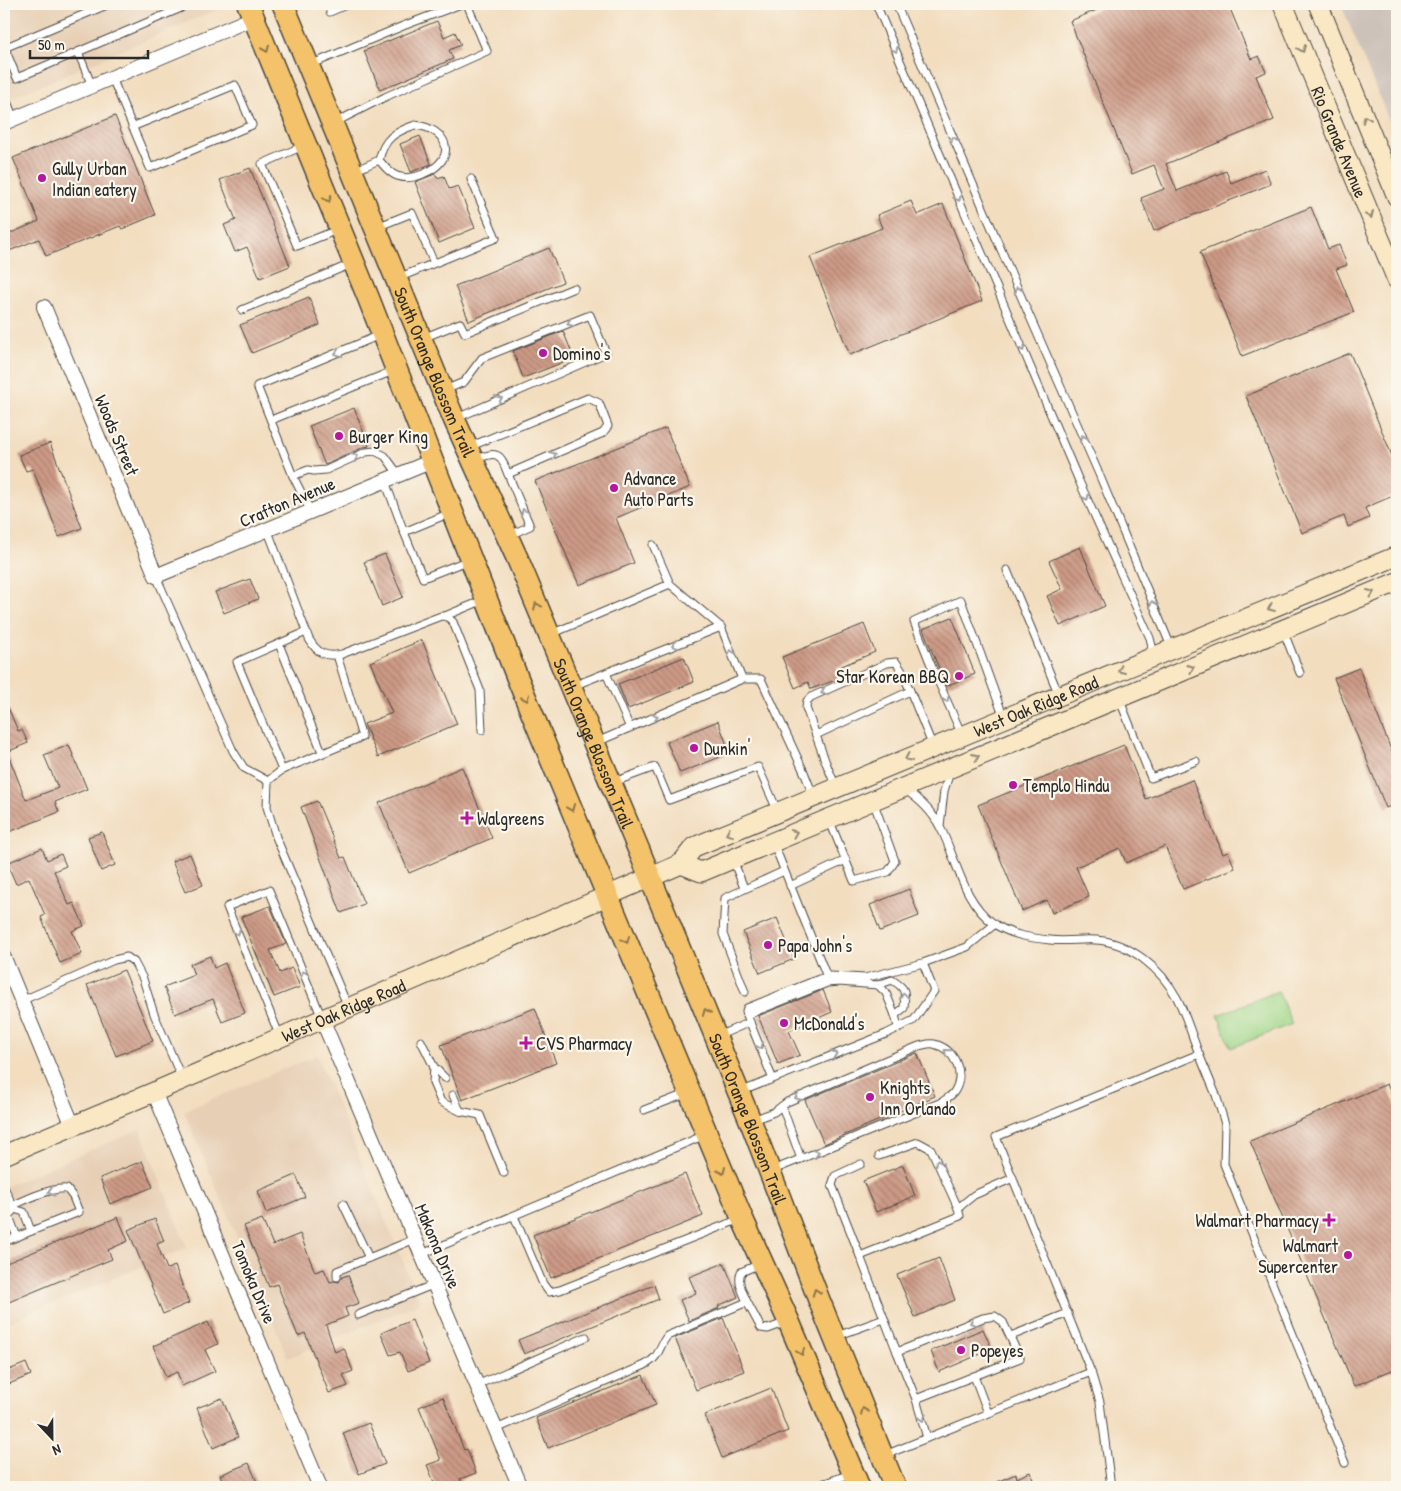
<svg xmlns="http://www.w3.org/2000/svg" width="1401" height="1491" font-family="'Patrick Hand',sans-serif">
<defs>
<pattern id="building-back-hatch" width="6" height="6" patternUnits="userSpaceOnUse" patternTransform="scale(1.25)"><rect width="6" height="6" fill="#cd9a86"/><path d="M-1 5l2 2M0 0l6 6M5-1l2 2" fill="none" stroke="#a77e6e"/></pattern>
</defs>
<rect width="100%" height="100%" fill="#fbf7ec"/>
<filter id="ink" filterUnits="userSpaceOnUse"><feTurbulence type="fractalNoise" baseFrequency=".02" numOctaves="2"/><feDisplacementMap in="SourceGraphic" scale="10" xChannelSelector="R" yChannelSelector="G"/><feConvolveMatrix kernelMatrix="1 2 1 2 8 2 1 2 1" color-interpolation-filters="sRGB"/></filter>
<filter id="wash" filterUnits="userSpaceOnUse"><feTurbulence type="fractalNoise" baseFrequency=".0096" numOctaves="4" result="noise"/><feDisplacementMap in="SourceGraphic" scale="20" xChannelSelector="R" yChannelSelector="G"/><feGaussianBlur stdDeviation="1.12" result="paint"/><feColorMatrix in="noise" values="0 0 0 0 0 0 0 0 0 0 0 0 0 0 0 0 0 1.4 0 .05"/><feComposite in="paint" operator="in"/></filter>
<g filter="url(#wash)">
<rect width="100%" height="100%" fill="#f2ddbf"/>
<g fill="#e7cfb5">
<polygon points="4,4 219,4 216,10 4,101"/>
<polygon points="317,1055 420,1303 288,1358 184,1111"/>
<polygon points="140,1129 187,1248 4,1324 4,1187"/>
</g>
<polygon fill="#cdc2b9" points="1341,4 1397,4 1397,141 1397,140"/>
<polygon fill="#9ed587" stroke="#648059" points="1278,991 1292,1024 1231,1048 1218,1015"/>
<g id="blocks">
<g fill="url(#building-back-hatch)">
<polygon points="1097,4 1228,4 1251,59 1259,56 1266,72 1256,76 1274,120 1166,164 1177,191 1226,171 1231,183 1265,169 1271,184 1154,231 1141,198 1164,189 1154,165 1132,174 1070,21 1099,9"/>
<polygon points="437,21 444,37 455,32 461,45 449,50 453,59 380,90 364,51"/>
<polygon points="115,116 155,215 122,229 120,226 46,256 39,239 4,253 4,236 39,221 13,158"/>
<polygon points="420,136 431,164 411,172 400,144"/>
<polygon points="250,168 290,266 260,278 247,247 235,252 224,225 236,220 220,180"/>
<polygon points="435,174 437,178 444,176 449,189 458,186 475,228 439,243 415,182"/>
<polygon points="911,201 917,215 943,204 982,301 850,355 810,257 882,228 877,215"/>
<polygon points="1311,207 1328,249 1339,245 1347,265 1336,269 1354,312 1242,356 1200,252"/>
<polygon points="549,248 563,282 469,321 455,286"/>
<polygon points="309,297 320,325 252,353 240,325"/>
<polygon points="563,331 574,358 523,378 513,351"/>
<polygon points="1350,353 1397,468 1397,494 1365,508 1369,518 1348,527 1344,516 1302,533 1246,396"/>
<polygon points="354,408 369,446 364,447 325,465 309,426"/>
<polygon points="666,428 690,487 616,518 634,563 579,585 535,481"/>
<polygon points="50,443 82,528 59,537 33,469 26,471 19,455"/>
<polygon points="1080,547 1105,606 1060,626 1047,596 1062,589 1049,561"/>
<polygon points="385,554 403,597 382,606 364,562"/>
<polygon points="250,579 258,599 224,613 215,592"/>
<polygon points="952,617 975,674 946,686 923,629"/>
<polygon points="864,624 875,652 837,668 841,678 811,689 808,682 795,688 782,657"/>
<polygon points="422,640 457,724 378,757 364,724 392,713 370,662"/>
<polygon points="684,657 694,682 628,709 618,684"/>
<polygon points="1359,668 1397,765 1397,803 1386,808 1334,678"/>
<polygon points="4,698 18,731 22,730 28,743 7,752 26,800 58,788 44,755 69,745 87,789 55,802 59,812 4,834"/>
<polygon points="718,721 730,753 680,773 667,742"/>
<polygon points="1124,745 1146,799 1192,780 1223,854 1228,852 1235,868 1183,889 1165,846 1126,863 1120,848 1076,867 1089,897 1052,913 1047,900 1022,911 978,805"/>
<polygon points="462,767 492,838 409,873 379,803"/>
<polygon points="317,801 341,858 345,857 364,904 341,913 301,807"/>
<polygon points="102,832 115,865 101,871 88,837"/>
<polygon points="42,848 47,860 61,854 66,866 54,871 69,905 74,903 84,926 72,931 82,954 60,963 41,917 45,915 29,878 16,884 7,863"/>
<polygon points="190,854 203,885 185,892 172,861"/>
<polygon points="909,889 919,916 880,931 870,905"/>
<polygon points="270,906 286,944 270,950 280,973 292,968 300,987 274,997 241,917"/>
<polygon points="777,918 794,959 760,973 743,932"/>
<polygon points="210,956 214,968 225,963 245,1013 222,1022 213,999 175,1014 164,987 194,975 190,964"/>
<polygon points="124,970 153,1041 116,1056 87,985"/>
<polygon points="823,990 832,1012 789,1031 800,1055 778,1064 758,1016"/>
<polygon points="535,1008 556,1063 462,1100 441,1045"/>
<polygon points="917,1053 935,1096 824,1144 805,1100"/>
<polygon points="1387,1084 1397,1108 1397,1368 1354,1386 1250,1141"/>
<polygon points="142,1161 153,1187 110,1204 100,1178"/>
<polygon points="903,1165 915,1196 876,1212 863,1181"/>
<polygon points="685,1174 703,1216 551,1278 533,1235"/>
<polygon points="296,1175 305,1197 266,1213 258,1191"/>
<polygon points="118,1217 128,1241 108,1250 112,1259 4,1304 4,1264"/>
<polygon points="155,1219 164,1241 157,1244 167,1269 175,1266 189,1303 163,1314 128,1230"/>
<polygon points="262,1219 273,1245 300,1234 315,1272 324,1269 330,1282 334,1281 339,1282 342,1277 348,1275 359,1303 345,1308 348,1316 326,1325 335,1352 344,1348 353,1371 343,1375 348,1386 329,1393 305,1333 298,1336 277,1284 269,1287 244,1226"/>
<polygon points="939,1258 955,1300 915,1317 897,1275"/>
<polygon points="724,1263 738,1297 718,1306 719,1308 689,1321 680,1300 696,1293 689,1277"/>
<polygon points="654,1285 659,1299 524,1354 518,1340"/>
<polygon points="723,1318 744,1371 696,1390 675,1338"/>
<polygon points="412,1320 429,1363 408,1371 400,1352 390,1355 381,1333"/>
<polygon points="208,1322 218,1344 205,1350 215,1371 182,1386 177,1372 166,1377 153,1346"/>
<polygon points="983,1329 992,1349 939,1372 931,1351"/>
<polygon points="26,1363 31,1375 4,1386 4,1372"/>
<polygon points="643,1375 656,1405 548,1448 536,1418"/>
<polygon points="771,1388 788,1431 722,1458 705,1415"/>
<polygon points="443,1397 464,1450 467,1449 476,1473 460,1479 463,1487 436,1487 427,1465 441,1460 419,1407"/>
<polygon points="222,1398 238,1437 213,1448 197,1408"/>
<polygon points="369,1423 385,1464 359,1474 343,1433"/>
<polygon points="249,1463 259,1487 226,1487 220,1475"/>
<polygon points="1030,1472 1036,1487 984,1487 1016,1474 1017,1478"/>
</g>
</g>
</g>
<g filter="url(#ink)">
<use href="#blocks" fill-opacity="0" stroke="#494641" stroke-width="1"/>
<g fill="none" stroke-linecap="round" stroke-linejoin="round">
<defs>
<g id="lane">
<polyline points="876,4 1079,481 1150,638 1152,646 1149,656"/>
<polyline points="896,4 1023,301 1099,474 1172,649"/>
<polyline points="330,12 348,4"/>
<polyline points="4,46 17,78 181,8 182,4"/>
<polyline points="4,48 109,4"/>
<polyline points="78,52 92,86"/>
<polyline points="310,65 403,26 461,4"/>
<polyline points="112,78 150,168 252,125 235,85 132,127"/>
<polyline points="4,94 14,119"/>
<polyline points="334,123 385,97 487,51 467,4"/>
<path d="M415 125C450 129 458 160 423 174 414 178 406 179 397 176 389 173 384 166 379 160 384 138 395 132 415 125Z"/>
<polyline points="303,146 262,164 297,246 337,230"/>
<polyline points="354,171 379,160"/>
<polyline points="4,173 6,177 4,185"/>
<polyline points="377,227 412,213 434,263"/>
<polyline points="398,278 496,238 471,179"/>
<polyline points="242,310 351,264"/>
<polyline points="423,338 460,323 465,333 574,288"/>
<polyline points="445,390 464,382 482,358 590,315 606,353 457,418"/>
<polyline points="271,420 393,371"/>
<polyline points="469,447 588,398 599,403 608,426 603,433 508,474"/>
<path d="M476 459C486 456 496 450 502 460L530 526 510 535"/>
<polyline points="293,476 308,470 314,471 326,470 366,452 375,451 385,456 399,475"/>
<polyline points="385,481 404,532 450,513"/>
<polyline points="311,512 293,476 257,386 368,340 380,334"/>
<path d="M268 531 309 639C317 653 326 658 342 654L441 616C447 616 449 618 453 622L480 690 482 730"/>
<polyline points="404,532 423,578 469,560"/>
<polyline points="653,545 670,584"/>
<polyline points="1007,570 1059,695"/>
<polyline points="156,576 233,751 244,768 268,781"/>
<polyline points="445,616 484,600"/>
<polyline points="1283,630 1300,673"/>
<polyline points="551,634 670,584 721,627 742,679"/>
<polyline points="279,644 322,752"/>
<polyline points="337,655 362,737 282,770 268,781 267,807 276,837 348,1007"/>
<polyline points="606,673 630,728"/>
<polyline points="573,686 721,627"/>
<polyline points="1119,698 1151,778 1196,761"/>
<polyline points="816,735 910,691"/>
<polyline points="962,735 931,665 914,622 961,600 1004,718"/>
<polyline points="597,742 742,679 761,679 804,772 813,795"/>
<polyline points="282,770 237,662 306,632"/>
<polyline points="614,782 655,767 669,800 758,767 778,812"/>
<polyline points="836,787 826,763 806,708 807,701 811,697 887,663 896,662 902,671 933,747"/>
<path d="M904 789C919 799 932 811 940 827 957 859 962 900 993 923 1010 935 1030 938 1050 940 1066 942 1081 939 1096 940 1130 942 1161 969 1177 998 1186 1015 1192 1036 1199 1054"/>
<polyline points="829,819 854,881 888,872 895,861 873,801"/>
<polyline points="940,826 944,791 950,772"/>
<polyline points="773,842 827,977"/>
<polyline points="733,860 744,888"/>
<polyline points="790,886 846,860"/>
<path d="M878 985 892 980C907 989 905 992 904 1008L895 1015 898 1027"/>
<polyline points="745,992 723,934 725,898 784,871"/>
<polyline points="21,1001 114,960 127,957 134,962 143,979 154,1014 182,1079"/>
<polyline points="747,1015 827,983 839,982 878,985 886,993 895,1015"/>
<polyline points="718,1036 750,1022"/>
<polyline points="280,1037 227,907 269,890 322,1018"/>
<polyline points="421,1041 434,1067 433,1083 441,1102 460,1111 480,1115 504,1173"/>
<polyline points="434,1067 445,1078"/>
<polyline points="772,1077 747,1015 746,1011 747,1008 819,979 831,976 865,978 923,963"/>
<polyline points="740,1092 886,1034 914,1020 934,991 923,963 967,947 995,924"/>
<polyline points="453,1095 460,1111"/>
<polyline points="782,1106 801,1159"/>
<polyline points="644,1110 688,1093"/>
<path d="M753 1120 774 1112 787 1102 919 1046C924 1045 929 1043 934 1044 955 1049 966 1074 954 1092 951 1096 946 1099 942 1102L773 1170"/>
<polyline points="879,1156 918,1142 931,1149 958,1208"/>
<polyline points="4,1187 14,1209"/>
<polyline points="343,1204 369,1258"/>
<polyline points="14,1209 24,1212 31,1231"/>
<polyline points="14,1209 9,1216 17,1237"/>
<path d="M4 1210C20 1202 50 1187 67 1189L73 1197 79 1212 4 1242"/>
<polyline points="514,1216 543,1284 549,1292 560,1290 740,1219"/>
<polyline points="422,1254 705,1135"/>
<polyline points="860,1256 832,1185 835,1176 861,1164"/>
<polyline points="337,1277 337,1271 415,1239"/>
<path d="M747 1302C743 1292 737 1283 741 1272L760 1264"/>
<polyline points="358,1315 435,1284"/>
<polyline points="837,1336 884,1319"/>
<polyline points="1011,1336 1068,1313"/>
<polyline points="897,1352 860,1256 960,1216 958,1208 974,1195 1013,1178"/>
<polyline points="974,1376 988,1413"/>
<polyline points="477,1385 586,1337"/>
<polyline points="916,1399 1020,1358 1003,1322 995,1316 983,1318 897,1352 916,1399 927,1438"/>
<path d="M496 1429 645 1365C662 1355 657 1349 667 1336L747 1302 761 1328 768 1329 787 1322"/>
<polyline points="885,1455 1091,1372"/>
<polyline points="814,1487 850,1474"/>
<polyline points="1111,1487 1100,1402 1091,1372 996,1137 1199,1054 1216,1095 1225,1124 1224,1164 1345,1463"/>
</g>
<g id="street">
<polyline points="4,123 253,18"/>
<polyline points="44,307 156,576 432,461"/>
<polyline points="4,958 73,1126"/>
<polyline points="322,1019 520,1487"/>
<polyline points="154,1092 320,1487"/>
</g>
<g id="secondary">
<path id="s1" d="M1283 4 1397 280"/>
<polyline points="1318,4 1397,197"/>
<polyline points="681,864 701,872 1397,582"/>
<path id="s2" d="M4 1155 154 1092 681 864 694 847 1397 556"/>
</g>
<g id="primary">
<polyline points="248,4 368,297 517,677 591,856 742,1218 789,1322 859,1487"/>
<path id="s3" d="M283 4 454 419 518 560 650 877 752 1125 819 1300 895 1487"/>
</g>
</defs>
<use href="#lane" stroke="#494641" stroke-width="9"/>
<use href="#street" stroke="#494641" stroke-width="16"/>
<use href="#secondary" stroke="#494641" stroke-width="21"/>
<use href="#primary" stroke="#494641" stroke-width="24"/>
<use href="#lane" stroke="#fff" stroke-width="7"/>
<use href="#street" stroke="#fff" stroke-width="14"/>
<use href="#secondary" stroke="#fae7c3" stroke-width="19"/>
<use href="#primary" stroke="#f3c26a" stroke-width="21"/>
</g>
<defs><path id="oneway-chevron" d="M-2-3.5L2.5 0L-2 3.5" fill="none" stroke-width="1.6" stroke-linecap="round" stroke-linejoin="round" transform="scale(1.25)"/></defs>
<g stroke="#8f764a">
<use href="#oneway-chevron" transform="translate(266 49) rotate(68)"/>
<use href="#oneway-chevron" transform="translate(328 199) rotate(68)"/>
<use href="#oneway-chevron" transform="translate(537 606) rotate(-113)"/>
<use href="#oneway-chevron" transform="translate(526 698) rotate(68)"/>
<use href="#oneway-chevron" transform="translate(571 808) rotate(68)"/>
<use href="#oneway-chevron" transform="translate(626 940) rotate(67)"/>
<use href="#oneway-chevron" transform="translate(706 1012) rotate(-112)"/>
<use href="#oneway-chevron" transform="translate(722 1171) rotate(67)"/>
<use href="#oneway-chevron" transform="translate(816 1292) rotate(-110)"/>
<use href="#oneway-chevron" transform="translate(801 1352) rotate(68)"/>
<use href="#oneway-chevron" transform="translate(864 1411) rotate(-113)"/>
</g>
<g stroke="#a0a0a0">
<use href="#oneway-chevron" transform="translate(895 49) rotate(67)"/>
<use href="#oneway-chevron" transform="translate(954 140) rotate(-113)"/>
<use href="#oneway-chevron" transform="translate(958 198) rotate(67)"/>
<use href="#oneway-chevron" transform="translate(1018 290) rotate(-113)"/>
<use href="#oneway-chevron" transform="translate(570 323) rotate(158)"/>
<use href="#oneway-chevron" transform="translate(1022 348) rotate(67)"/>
<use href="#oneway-chevron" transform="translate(338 353) rotate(158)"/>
<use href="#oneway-chevron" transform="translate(499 399) rotate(-23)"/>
<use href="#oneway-chevron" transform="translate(1083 438) rotate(-114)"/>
<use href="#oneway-chevron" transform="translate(553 455) rotate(-24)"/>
<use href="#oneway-chevron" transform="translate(355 457) rotate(-23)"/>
<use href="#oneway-chevron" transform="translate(1086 497) rotate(66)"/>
<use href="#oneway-chevron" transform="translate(524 512) rotate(-113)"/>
<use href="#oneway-chevron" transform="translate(1153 604) rotate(-113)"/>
<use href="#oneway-chevron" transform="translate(675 645) rotate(158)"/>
<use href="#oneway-chevron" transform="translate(731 653) rotate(-112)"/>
<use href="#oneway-chevron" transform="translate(824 692) rotate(156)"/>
<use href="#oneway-chevron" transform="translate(946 699) rotate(66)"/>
<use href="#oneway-chevron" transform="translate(655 717) rotate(-23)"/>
<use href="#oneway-chevron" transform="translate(237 932) rotate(68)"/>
<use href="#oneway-chevron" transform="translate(304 974) rotate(-113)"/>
<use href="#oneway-chevron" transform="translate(904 996) rotate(-95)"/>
<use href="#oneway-chevron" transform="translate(760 1046) rotate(68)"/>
<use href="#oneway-chevron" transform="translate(947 1052) rotate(-141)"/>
<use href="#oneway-chevron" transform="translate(834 1054) rotate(-21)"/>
<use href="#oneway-chevron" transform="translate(798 1097) rotate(157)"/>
<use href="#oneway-chevron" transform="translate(816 1153) rotate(-22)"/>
<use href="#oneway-chevron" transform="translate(938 1163) rotate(-114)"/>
<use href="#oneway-chevron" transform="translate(51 1192) rotate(164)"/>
<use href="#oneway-chevron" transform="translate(973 1322) rotate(159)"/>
<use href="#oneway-chevron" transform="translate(922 1418) rotate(75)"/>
</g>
<g stroke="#928977">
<use href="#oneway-chevron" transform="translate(1302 49) rotate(68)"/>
<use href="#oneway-chevron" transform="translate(1366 119) rotate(-112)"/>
<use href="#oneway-chevron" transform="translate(1370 215) rotate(67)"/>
<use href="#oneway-chevron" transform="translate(1371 593) rotate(-23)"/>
<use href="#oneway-chevron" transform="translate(1271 608) rotate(157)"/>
<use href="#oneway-chevron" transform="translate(1191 668) rotate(-23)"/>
<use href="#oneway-chevron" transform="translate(1121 670) rotate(157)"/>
<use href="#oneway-chevron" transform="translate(976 757) rotate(-23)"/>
<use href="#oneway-chevron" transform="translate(908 758) rotate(156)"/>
<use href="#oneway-chevron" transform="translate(729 833) rotate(158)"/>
<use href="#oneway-chevron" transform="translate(794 833) rotate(-22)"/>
</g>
</g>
<g fill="#b5179e" stroke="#fbf7ec" stroke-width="2">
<circle cx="42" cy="178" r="5"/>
<circle cx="543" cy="353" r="5"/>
<circle cx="339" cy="436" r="5"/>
<circle cx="614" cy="488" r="5"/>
<circle cx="959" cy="676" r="5"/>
<circle cx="694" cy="748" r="5"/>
<circle cx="1013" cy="785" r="5"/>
<path d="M464.5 810.5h5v5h5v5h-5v5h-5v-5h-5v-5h5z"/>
<circle cx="768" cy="945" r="5"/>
<circle cx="784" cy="1023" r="5"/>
<path d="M523.5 1035.5h5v5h5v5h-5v5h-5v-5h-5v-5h5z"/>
<circle cx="870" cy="1097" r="5"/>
<path d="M1326.5 1212.5h5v5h5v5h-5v5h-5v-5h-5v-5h5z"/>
<circle cx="1348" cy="1255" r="5"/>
<circle cx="961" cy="1350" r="5"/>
</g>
<g text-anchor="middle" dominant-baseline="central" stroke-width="4.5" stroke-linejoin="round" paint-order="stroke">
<g font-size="18" fill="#2b2b2b" stroke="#fbf7ec">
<text stroke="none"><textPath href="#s1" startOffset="149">Rio Grande Avenue</textPath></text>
<text stroke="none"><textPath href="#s3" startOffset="398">South Orange Blossom Trail</textPath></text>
<text transform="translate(117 435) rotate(67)">Woods Street</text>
<text transform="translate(287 502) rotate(-23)">Crafton Avenue</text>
<text stroke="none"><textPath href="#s2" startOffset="1128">West Oak Ridge Road</textPath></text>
<text stroke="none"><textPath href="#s3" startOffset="802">South Orange Blossom Trail</textPath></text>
<text stroke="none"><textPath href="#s2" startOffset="369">West Oak Ridge Road</textPath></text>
<text stroke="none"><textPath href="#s3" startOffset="1208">South Orange Blossom Trail</textPath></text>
<text transform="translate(438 1246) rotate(67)">Makoma Drive</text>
<text transform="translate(254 1282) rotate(67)">Tomoka Drive</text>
</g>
<g font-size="18" fill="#2b2b2b" stroke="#fbf7ec" text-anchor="start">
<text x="52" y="168">Gully Urban<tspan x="52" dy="21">Indian eatery</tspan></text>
<text x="553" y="353">Domino's</text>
<text x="349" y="436">Burger King</text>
<text x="624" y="478">Advance<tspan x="624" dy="21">Auto Parts</tspan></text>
<text x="949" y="676" text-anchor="end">Star Korean BBQ</text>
<text x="704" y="748">Dunkin'</text>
<text x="1023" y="785">Templo Hindu</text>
<text x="477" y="818">Walgreens</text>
<text x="778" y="945">Papa John's</text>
<text x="794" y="1023">McDonald's</text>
<text x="536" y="1043">CVS Pharmacy</text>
<text x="880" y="1087">Knights<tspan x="880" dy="21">Inn Orlando</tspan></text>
<text x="1319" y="1220" text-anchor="end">Walmart Pharmacy</text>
<text x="1338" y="1245" text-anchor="end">Walmart<tspan x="1338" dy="21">Supercenter</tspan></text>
<text x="971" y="1350">Popeyes</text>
</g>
</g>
<rect width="1401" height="1491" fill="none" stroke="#fbf7ec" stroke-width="20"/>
<g transform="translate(52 1438) rotate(158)" stroke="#fbf7ec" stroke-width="4" paint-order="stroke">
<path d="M0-4L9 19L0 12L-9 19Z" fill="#2b2b2b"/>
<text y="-8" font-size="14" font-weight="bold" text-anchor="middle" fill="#2b2b2b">N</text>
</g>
<path d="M30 50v8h118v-8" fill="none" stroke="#2b2b2b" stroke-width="2.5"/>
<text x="38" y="50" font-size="15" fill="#2b2b2b" stroke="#fbf7ec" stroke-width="4" paint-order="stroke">50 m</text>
</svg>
